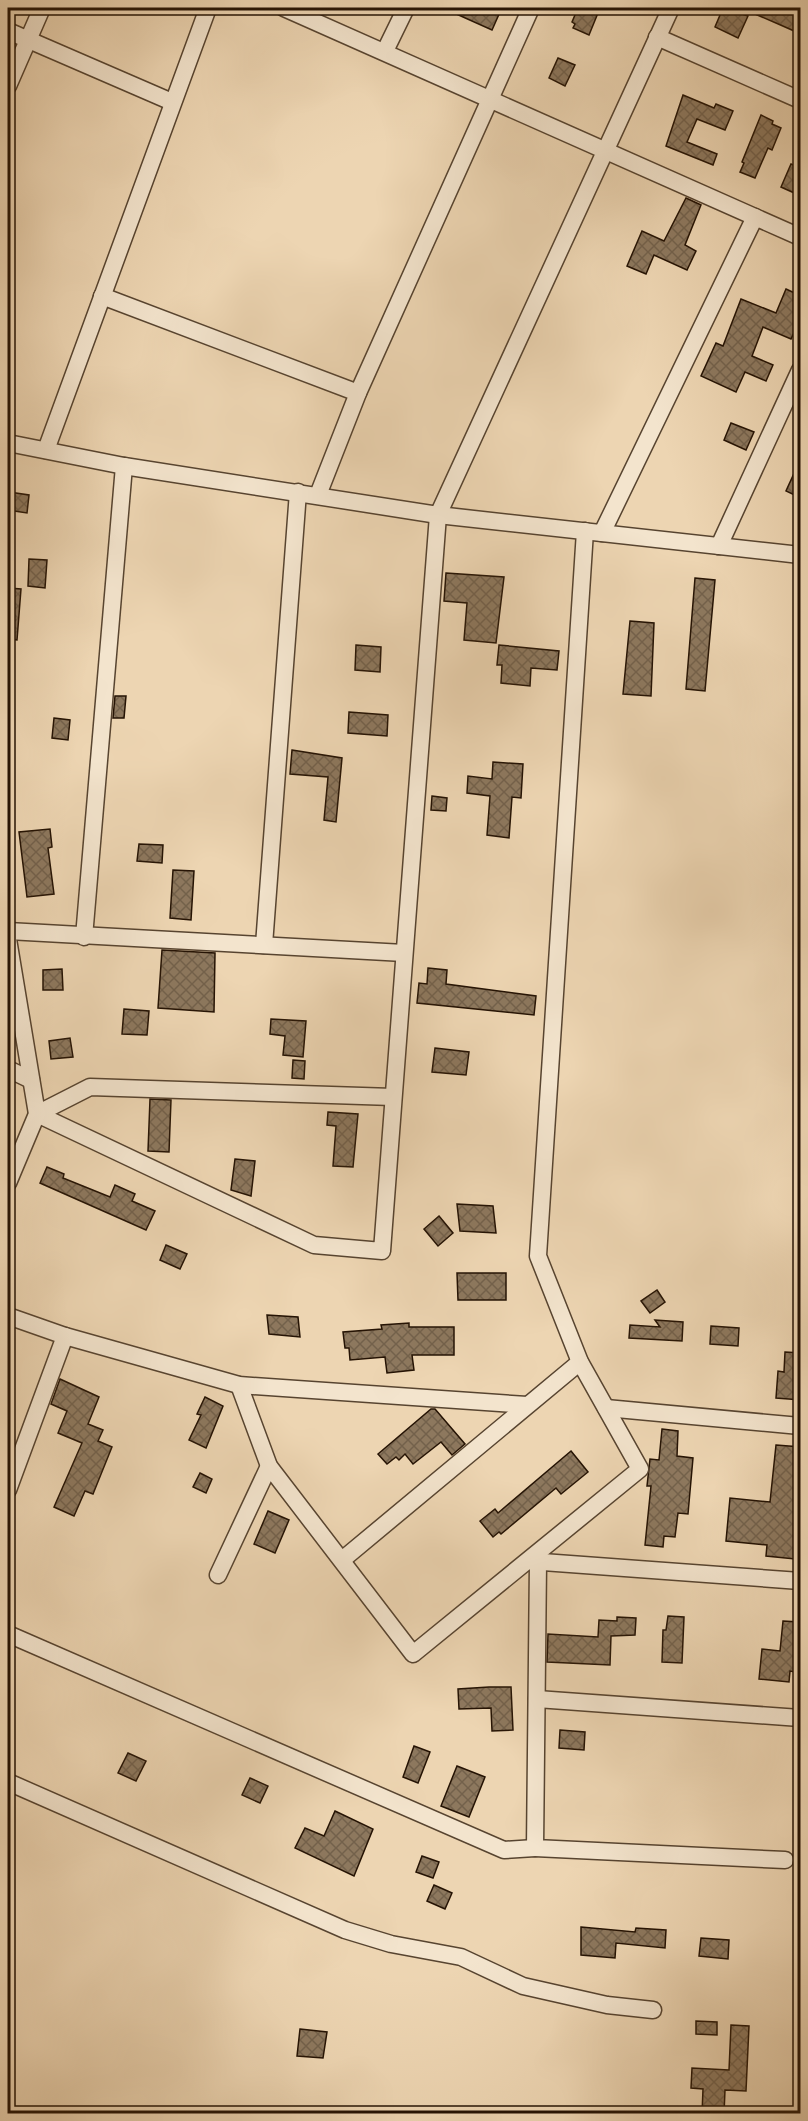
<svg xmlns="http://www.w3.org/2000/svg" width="808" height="2121" font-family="'IM FELL Double Pica',serif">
<defs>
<pattern id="building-cross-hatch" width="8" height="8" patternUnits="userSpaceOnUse" patternTransform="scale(1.5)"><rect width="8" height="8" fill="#8d785e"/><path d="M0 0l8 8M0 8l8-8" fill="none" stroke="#73614b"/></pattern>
</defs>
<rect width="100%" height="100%" fill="#edd5b2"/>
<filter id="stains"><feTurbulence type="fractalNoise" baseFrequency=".00333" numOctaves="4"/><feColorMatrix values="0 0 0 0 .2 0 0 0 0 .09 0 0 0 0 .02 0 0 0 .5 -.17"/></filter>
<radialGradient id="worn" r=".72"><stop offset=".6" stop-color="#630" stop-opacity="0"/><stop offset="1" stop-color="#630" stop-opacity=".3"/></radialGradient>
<g fill="url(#building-cross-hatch)" stroke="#251304" stroke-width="1.5">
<polygon points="443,8 490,8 500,12 492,30"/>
<polygon points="578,8 600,8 589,35 573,28 575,24 572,22"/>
<polygon points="723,8 748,16 738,38 715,27"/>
<polygon points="741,8 801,8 801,34 776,23"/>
<polygon points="558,58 575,65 565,86 549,78"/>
<polygon points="683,95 714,108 716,104 733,111 725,130 697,119 687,142 717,154 713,165 666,146"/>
<polygon points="761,115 773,121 772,124 781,128 772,150 768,148 755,178 740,172 744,163 742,162"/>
<polygon points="791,164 801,168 801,196 781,187"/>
<polygon points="686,198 701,205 685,245 696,251 687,270 654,255 646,274 627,266 642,231 664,241"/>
<polygon points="786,289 801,296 801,318 791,339 763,327 752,356 773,365 766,381 745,372 736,392 701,376 716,343 723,346 741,299 776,313"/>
<polygon points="731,423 754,432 746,450 724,440"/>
<polygon points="801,458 801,498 786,491"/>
<polygon points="9,492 29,495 27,513 8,510"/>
<polygon points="29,559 47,560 45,588 28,586"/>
<polygon points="446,573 504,577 496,643 464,640 467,603 444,601"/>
<polygon points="695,578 715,580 705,691 686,689"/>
<polygon points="8,588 21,589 17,640 8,639"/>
<polygon points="630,621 654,623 651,696 623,694"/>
<polygon points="356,645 381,647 380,672 355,670"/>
<polygon points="499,645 559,651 557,670 531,668 530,686 501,683 502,665 497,665"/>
<polygon points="115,696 126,696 124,718 113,718"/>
<polygon points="349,712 388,715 387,736 348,733"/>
<polygon points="54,718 70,720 68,740 52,738"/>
<polygon points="292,750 342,758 336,822 324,820 328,777 290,774"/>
<polygon points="493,762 523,764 521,798 512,797 509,838 487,835 490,796 467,793 468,776 492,779"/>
<polygon points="432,796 447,798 446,811 431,810"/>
<polygon points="50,829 52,847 48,848 54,894 27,897 19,832"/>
<polygon points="139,844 163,845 162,863 137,861"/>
<polygon points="173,870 194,871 191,920 170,918"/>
<polygon points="162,950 215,953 214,1012 158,1008"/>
<polygon points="428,968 447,970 446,984 536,996 534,1015 417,1003 419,983 427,984"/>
<polygon points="62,969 63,990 43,990 43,970"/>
<polygon points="124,1009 149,1011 147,1035 122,1034"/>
<polygon points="271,1019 306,1021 303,1057 283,1055 285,1036 270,1034"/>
<polygon points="70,1038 73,1057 51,1059 49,1041"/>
<polygon points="435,1048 469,1052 466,1075 432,1072"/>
<polygon points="293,1060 305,1061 304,1079 292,1078"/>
<polygon points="150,1099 171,1100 169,1152 148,1151"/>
<polygon points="328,1112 358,1114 353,1167 333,1166 336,1126 327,1125"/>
<polygon points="235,1159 255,1161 251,1196 231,1190"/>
<polygon points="47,1167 64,1174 63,1178 110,1197 115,1185 135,1194 132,1201 155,1211 146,1230 40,1183"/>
<polygon points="457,1204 493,1206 496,1233 460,1231"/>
<polygon points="439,1216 453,1233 438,1246 424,1229"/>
<polygon points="166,1245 187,1254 180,1269 160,1260"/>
<polygon points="457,1273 506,1273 506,1300 458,1300"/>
<polygon points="657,1290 665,1302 650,1313 641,1301"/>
<polygon points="267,1315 298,1317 300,1337 269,1334"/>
<polygon points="655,1320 683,1322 682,1341 629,1338 630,1325 660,1327"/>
<polygon points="409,1323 409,1327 454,1327 454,1355 412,1355 414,1370 387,1373 385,1357 350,1360 349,1348 345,1348 343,1332 382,1329 381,1325"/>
<polygon points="711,1326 739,1328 738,1346 710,1344"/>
<polygon points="785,1352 801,1353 801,1400 776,1398 778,1371 784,1372"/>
<polygon points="60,1379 99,1397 88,1424 103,1430 98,1441 112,1447 93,1494 85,1491 74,1516 54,1507 82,1443 58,1433 67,1411 51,1404"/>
<polygon points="205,1397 223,1406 206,1448 189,1440 201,1415 197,1414"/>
<polygon points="431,1409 435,1409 465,1444 452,1455 441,1442 413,1464 405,1454 399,1460 396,1457 387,1464 378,1454"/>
<polygon points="662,1429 678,1431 677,1456 693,1458 688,1514 678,1513 675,1537 664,1536 663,1547 645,1545 651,1486 647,1486 650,1459 659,1460"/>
<polygon points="776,1445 801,1447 801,1521 795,1559 766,1556 767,1545 726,1541 730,1498 770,1502"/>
<polygon points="571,1451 588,1472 561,1494 556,1488 501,1534 499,1532 493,1537 480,1521 495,1509 498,1513"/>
<polygon points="200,1473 212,1479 206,1493 193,1487"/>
<polygon points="268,1511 289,1520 275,1553 254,1544"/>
<polygon points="668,1616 684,1617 682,1663 662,1662 663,1630 666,1630"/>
<polygon points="617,1617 636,1618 635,1635 611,1636 610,1665 547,1662 548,1634 598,1637 599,1620 617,1621"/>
<polygon points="783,1621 799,1622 796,1672 790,1671 789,1682 759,1679 762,1649 780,1651"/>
<polygon points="489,1687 511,1687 513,1730 492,1731 491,1708 459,1709 458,1689"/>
<polygon points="560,1730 585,1732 584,1750 559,1748"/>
<polygon points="414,1746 430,1752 418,1783 403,1777"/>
<polygon points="128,1753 146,1761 136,1781 118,1773"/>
<polygon points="457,1766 485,1777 469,1817 441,1806"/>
<polygon points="250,1778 268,1786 260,1803 242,1795"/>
<polygon points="335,1811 373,1829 354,1876 295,1848 305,1828 324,1836"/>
<polygon points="422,1856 439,1862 433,1878 416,1872"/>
<polygon points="434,1885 452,1893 445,1909 427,1901"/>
<polygon points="581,1927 635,1932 636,1928 666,1930 665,1948 616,1943 615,1958 581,1955"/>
<polygon points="701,1938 729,1940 728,1959 699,1956"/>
<polygon points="696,2021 717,2022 717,2035 696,2034"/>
<polygon points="731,2025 749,2026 746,2091 725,2090 724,2114 702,2114 703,2089 691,2088 692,2068 729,2070"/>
<polygon points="300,2029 327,2032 323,2058 297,2056"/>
</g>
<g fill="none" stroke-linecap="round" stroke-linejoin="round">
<defs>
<g id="street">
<polyline points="284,8 800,237"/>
<polyline points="8,31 172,102"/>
<polyline points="657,37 800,100"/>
<polyline points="385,51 406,8"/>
<polyline points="8,86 42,8"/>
<polyline points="102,296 358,393"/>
<polyline points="8,443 124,466 438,515 800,555"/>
<polyline points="46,450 208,8"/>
<polyline points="318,495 358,393 531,8"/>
<polyline points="602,533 755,217"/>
<polyline points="719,546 800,370"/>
<polyline points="8,931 404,953"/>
<polyline points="84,937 124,466"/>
<polyline points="8,939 37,1114 8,1183"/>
<polyline points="264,945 298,492"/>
<polyline points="8,1069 31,1080"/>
<polyline points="37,1114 314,1245 382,1251 438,515 671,8"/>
<polyline points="37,1114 90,1087 393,1097"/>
<polyline points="8,1316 65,1336 239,1385 527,1405"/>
<polyline points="239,1385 269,1466 413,1654 640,1469 580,1362 538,1256 585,531"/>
<polyline points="606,1408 800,1426"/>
<polyline points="8,1490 65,1336"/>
<polyline points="342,1560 580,1362"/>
<polyline points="529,1561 800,1581"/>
<polyline points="538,1562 535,1848 785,1860"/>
<polyline points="218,1575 269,1466"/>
<polyline points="8,1634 504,1850 535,1848"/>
<polyline points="537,1699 800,1718"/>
<polyline points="8,1782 345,1930 391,1944 461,1957 523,1986 607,2005 653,2010"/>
</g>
</defs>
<use href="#street" stroke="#574430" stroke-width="19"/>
<use href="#street" stroke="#f3e4cd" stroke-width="16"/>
</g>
<rect width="808" height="2121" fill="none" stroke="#edd5b2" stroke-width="30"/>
<rect x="9" y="9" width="790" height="2103" fill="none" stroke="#251304" stroke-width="3"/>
<rect x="15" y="15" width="778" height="2091" fill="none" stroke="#251304" stroke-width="1.5"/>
<rect width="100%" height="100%" filter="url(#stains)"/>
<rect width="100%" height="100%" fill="url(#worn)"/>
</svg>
